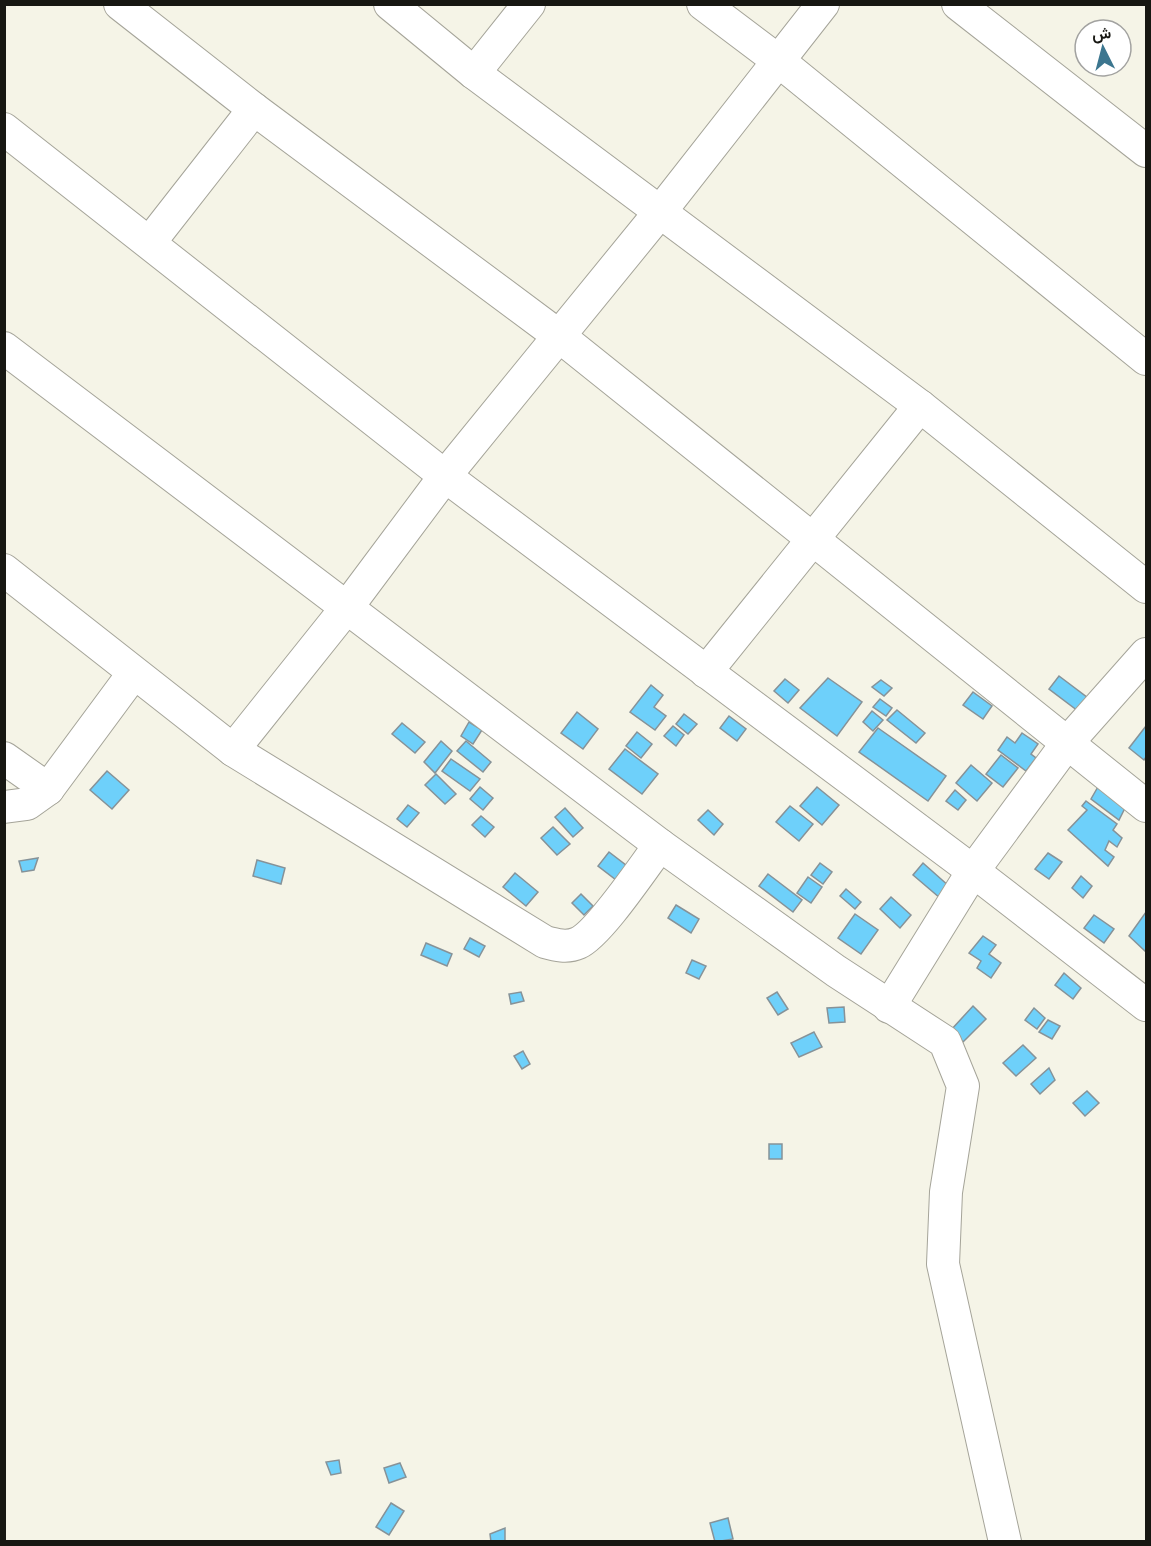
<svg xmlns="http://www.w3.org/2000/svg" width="1151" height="1546" font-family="Manrope,Vazirmatn,sans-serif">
<rect width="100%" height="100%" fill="#f5f4e7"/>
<g fill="#6ed0fa" stroke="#869298" stroke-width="1.5">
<polygon points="1059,676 1092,701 1082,714 1049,689"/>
<polygon points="828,678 862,702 837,736 800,708"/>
<polygon points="785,679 799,690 788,703 774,691"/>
<polygon points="881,680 892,688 884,696 872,687"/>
<polygon points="651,685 663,695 654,707 666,716 655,730 630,712"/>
<polygon points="973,692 992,706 983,719 963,705"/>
<polygon points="880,699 892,708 886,716 873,707"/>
<polygon points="897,710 925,733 916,743 887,720"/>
<polygon points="872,711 883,720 873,731 863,722"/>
<polygon points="577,712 598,729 583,749 561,733"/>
<polygon points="684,714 697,724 688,734 676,724"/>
<polygon points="729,716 746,729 737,741 720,728"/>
<polygon points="469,722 482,730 473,744 461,736"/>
<polygon points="402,723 425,742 415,753 392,734"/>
<polygon points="673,726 684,735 676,746 664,736"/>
<polygon points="1146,726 1146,757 1144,760 1129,748"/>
<polygon points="878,728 946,776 928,801 859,752"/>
<polygon points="637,732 652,744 641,758 626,746"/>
<polygon points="1022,733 1038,744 1031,754 1036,758 1026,771 998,750 1007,737 1015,743"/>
<polygon points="441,741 452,751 435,773 424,762"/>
<polygon points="466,741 491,762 483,772 457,751"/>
<polygon points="625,749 658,774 642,794 609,769"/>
<polygon points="1001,755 1018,768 1003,787 986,774"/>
<polygon points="451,759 480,779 470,791 442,771"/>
<polygon points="971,765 992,783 977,801 956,783"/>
<polygon points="107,771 129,790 112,809 90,790"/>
<polygon points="436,774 456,794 445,804 425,785"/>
<polygon points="1099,785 1126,806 1119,820 1091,799"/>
<polygon points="480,787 493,798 483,810 470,799"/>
<polygon points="817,787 839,805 822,825 800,806"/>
<polygon points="955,790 966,800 958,810 946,801"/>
<polygon points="1086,801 1117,824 1113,830 1122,838 1117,847 1109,841 1105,850 1114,857 1108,866 1068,830 1087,810 1082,806"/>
<polygon points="408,805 419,813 407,827 397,819"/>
<polygon points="790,806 813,824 799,841 776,822"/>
<polygon points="565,808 583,828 573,837 555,817"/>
<polygon points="708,810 723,824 714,835 698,820"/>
<polygon points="481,816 494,827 485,837 472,825"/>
<polygon points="553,827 570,844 557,855 541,838"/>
<polygon points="609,852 631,869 620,883 598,866"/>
<polygon points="1048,853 1062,862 1049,879 1035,869"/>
<polygon points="38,858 34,870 22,872 19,861"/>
<polygon points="257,860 285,868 281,884 253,876"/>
<polygon points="820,863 832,872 823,884 811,875"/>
<polygon points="923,863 950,887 940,898 913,875"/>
<polygon points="515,873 538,892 526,906 503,887"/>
<polygon points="768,874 802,900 793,912 759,886"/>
<polygon points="1081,876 1092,886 1083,898 1072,888"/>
<polygon points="808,877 822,887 811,903 797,893"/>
<polygon points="846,889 861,902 855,909 840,896"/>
<polygon points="581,894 593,906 584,915 572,903"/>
<polygon points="891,897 911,915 900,928 880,909"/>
<polygon points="676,905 699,919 691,933 668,918"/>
<polygon points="1146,912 1146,952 1129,936"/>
<polygon points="855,914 878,930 861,954 838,938"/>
<polygon points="1094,915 1114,929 1104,943 1084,928"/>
<polygon points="983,936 996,945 989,954 1001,963 991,978 977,968 981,961 969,953"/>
<polygon points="470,938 485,946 479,957 464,949"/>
<polygon points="426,943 452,954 447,966 421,955"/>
<polygon points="692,960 706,966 699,979 686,973"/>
<polygon points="1064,973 1081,988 1073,999 1055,985"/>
<polygon points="521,992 524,1001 511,1004 509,994"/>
<polygon points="777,992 788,1009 778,1015 767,998"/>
<polygon points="973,1006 986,1019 963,1042 951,1030"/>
<polygon points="844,1007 845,1022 829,1023 827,1008"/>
<polygon points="1034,1008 1045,1018 1037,1029 1025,1020"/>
<polygon points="1048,1020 1060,1026 1052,1039 1039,1032"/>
<polygon points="814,1032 822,1047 799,1057 791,1043"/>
<polygon points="1023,1045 1036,1058 1016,1076 1003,1063"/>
<polygon points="523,1051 530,1064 522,1069 514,1056"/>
<polygon points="1049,1068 1055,1080 1040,1094 1031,1084"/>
<polygon points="1087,1091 1099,1103 1085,1116 1073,1103"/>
<rect x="769" y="1144" width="13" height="15"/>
<polygon points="339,1460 341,1473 331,1475 326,1462"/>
<polygon points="400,1463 406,1477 389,1483 384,1468"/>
<polygon points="391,1503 404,1511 389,1535 376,1527"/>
<polygon points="728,1518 733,1539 715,1542 710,1523"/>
<polygon points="505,1528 505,1542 491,1542 490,1534"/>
</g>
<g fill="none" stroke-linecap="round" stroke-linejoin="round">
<defs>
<g id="street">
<polyline points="120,4 254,109 559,336 1146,806"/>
<polyline points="390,4 474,73 920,406 1146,587"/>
<polyline points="703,4 780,62 1146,359"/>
<polyline points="958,4 1146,151"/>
<polyline points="474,73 529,4"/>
<polyline points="4,129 445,476 973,871 1146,1005"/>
<polyline points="150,242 254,109"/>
<polyline points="4,348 660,845 836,971 945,1042 963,1086 946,1192 943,1264 1005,1542"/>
<path d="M4 570 233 750 545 942C556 945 567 948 578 943 599 934 644 866 660 845"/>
<polyline points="706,672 920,406"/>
<polyline points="233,750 348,606 445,476 660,212 823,4"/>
<polyline points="4,758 48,789 133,674"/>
<polyline points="4,807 27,804 48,789"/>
<polyline points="889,1007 973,871 1068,742 1146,654"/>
</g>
</defs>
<use href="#street" stroke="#a5a499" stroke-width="34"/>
<use href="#street" stroke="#fff" stroke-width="32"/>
</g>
<rect width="1151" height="1546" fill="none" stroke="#171712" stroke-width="12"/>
<g transform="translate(1103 48) rotate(354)"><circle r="28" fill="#ffffff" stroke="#a2a2a0" stroke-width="1.5"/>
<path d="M0-4.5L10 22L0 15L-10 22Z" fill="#3c768f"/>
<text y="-9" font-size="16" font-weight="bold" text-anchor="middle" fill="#171712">ش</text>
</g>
</svg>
